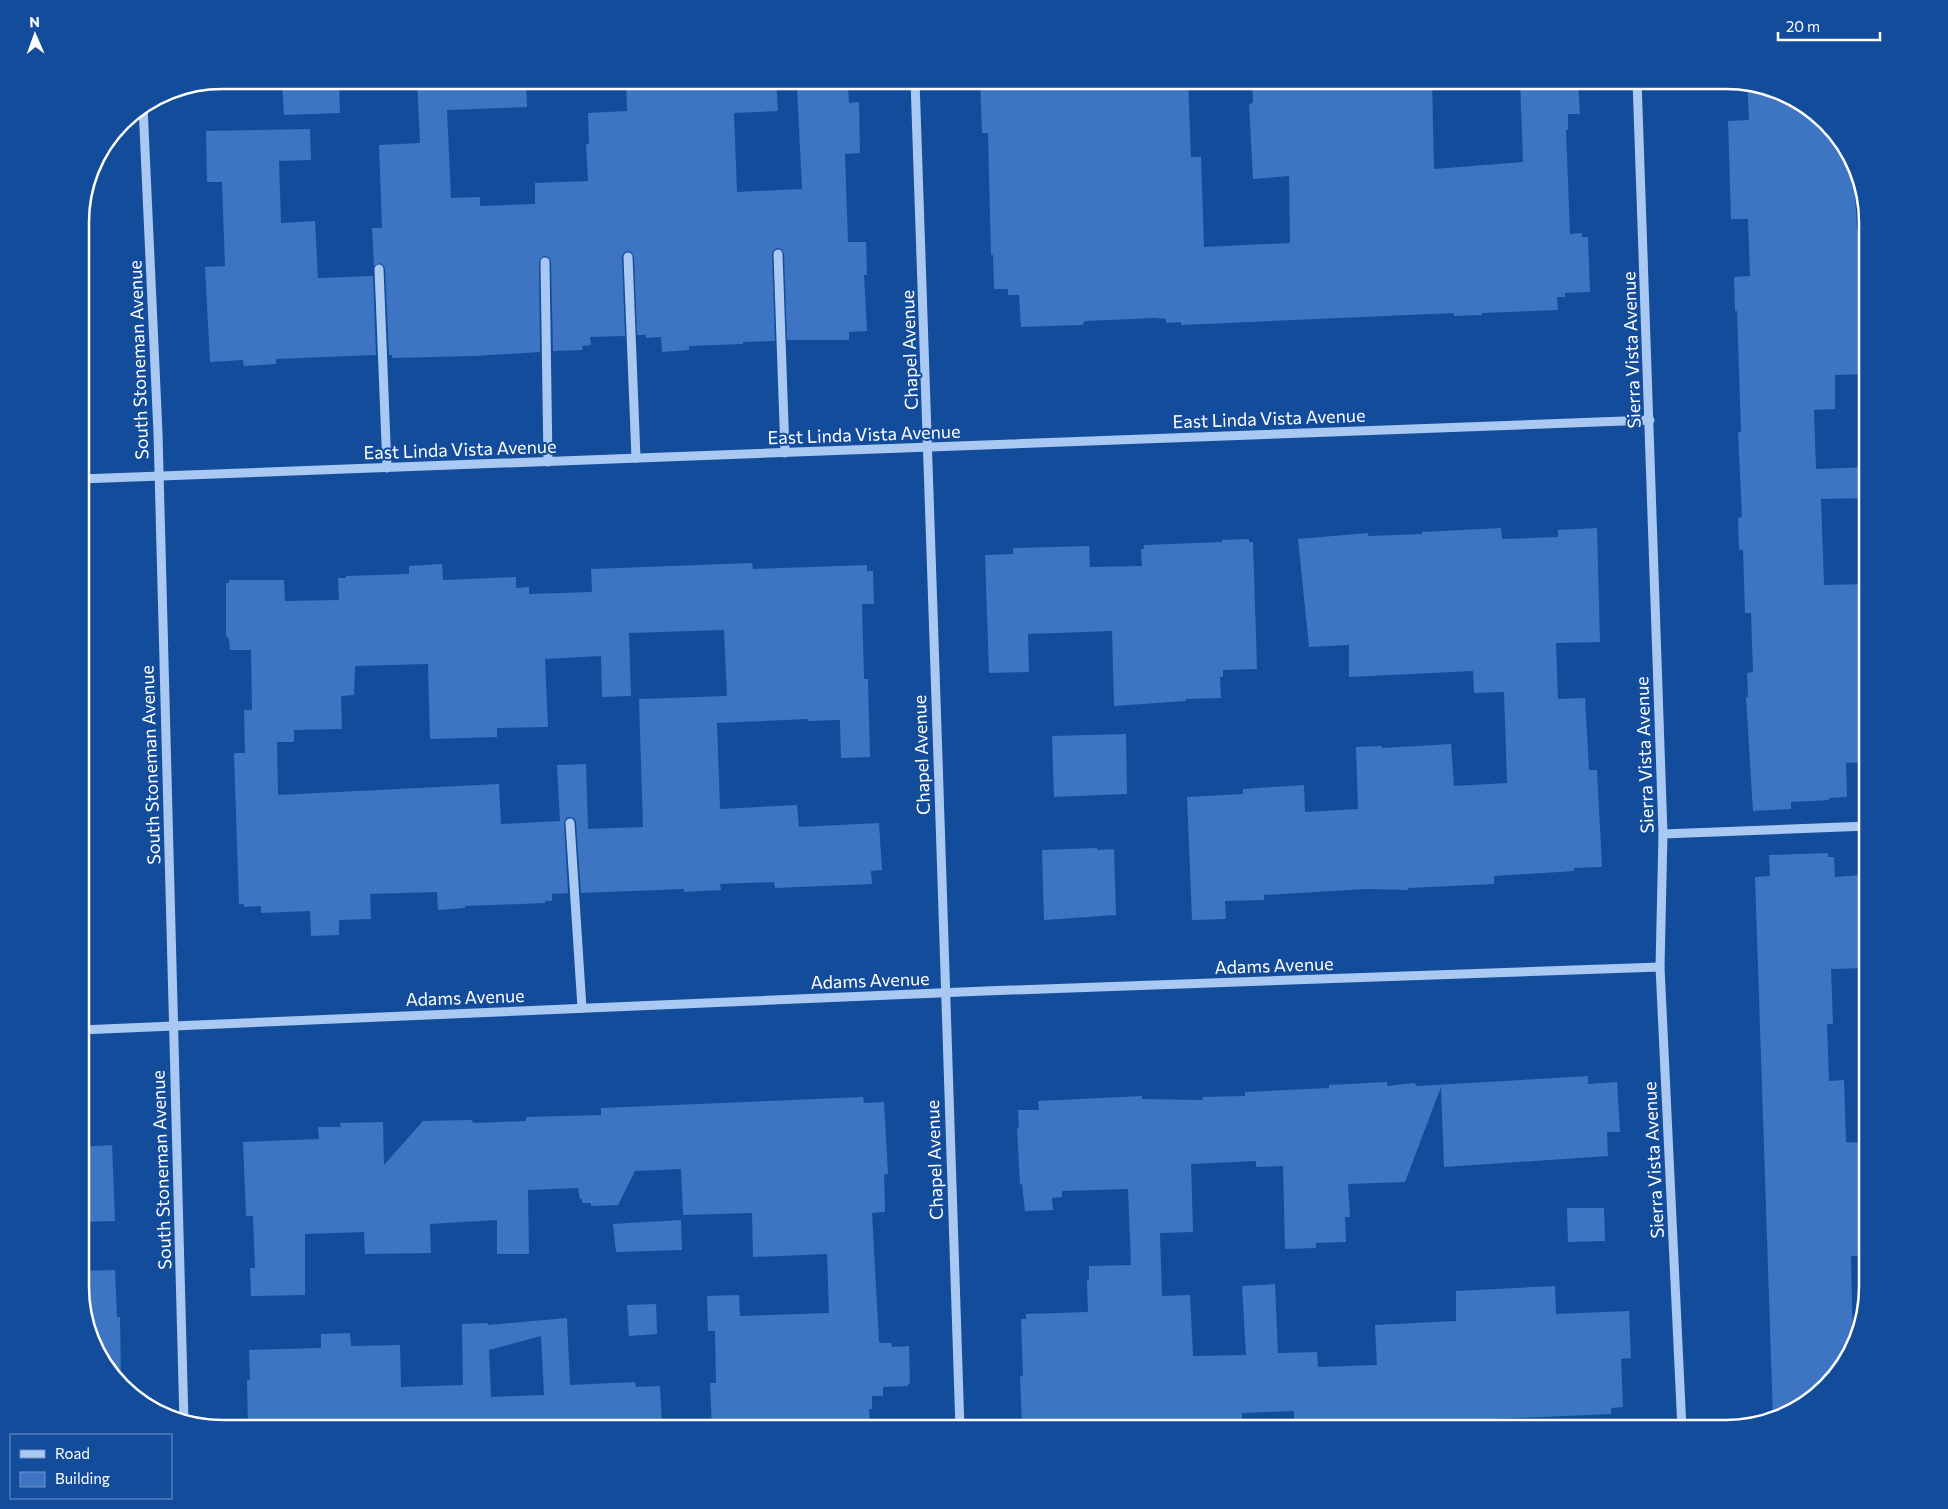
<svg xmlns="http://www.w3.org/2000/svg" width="1948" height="1509" font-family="Commissioner,sans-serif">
<rect width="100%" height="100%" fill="#144c9c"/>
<g fill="#3d75c3" fill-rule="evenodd">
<polygon points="282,80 339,80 340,113 284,115"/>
<polygon points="417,80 526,80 527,107 447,110 451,198 480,197 480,206 535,204 535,183 588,181 586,144 589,144 588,113 627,111 626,80 776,80 778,111 734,113 737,192 802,189 797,87 848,85 849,103 859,102 860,153 845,154 848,242 866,242 867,275 864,275 867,331 849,332 849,340 787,340 784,254 781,249 777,248 773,251 772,254 775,341 743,342 743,344 689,346 689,350 662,352 661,337 646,338 646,335 637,335 634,257 631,252 627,251 623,254 622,257 625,336 590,337 591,345 582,346 583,350 553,351 551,262 548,257 544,256 540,259 539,262 540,352 474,356 392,358 392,355 389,355 385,268 381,263 374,266 372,228 382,228 379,145 420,143"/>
<polygon points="980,80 1188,80 1191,157 1201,157 1204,247 1290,243 1289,176 1253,179 1249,104 1253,103 1252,80 1280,80 1280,90 1365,87 1364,80 1432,80 1434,169 1523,162 1520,80 1578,80 1580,114 1568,114 1568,130 1566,130 1570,234 1582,233 1582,237 1588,237 1590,292 1565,293 1565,297 1557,297 1558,310 1482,313 1482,315 1454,316 1454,313 1181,325 1181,322 1166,323 1166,319 1154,318 1085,321 1082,325 1021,327 1019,295 1008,295 1008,289 994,289 993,255 991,255 988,133 982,133"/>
<polygon points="1747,83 1772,88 1813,110 1853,159 1857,230 1866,229 1868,265 1868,306 1864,306 1867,374 1835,375 1835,409 1814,410 1816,469 1868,467 1868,498 1821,499 1824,585 1868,584 1868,762 1846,763 1847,797 1829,798 1829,800 1791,802 1791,809 1753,811 1746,697 1748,697 1747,673 1753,672 1751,613 1745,613 1743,550 1739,550 1738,518 1742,517 1738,432 1741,432 1737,311 1735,311 1734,277 1750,276 1748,219 1731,219 1728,121 1749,120"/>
<polygon points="310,129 311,160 279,161 281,223 315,221 318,278 373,276 376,355 276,359 276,364 244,366 243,360 210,362 205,267 225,266 222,182 207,182 206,131"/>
<polygon points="1501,528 1502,539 1558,537 1558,530 1597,528 1600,642 1556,643 1558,699 1585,698 1589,770 1597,770 1602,867 1574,868 1574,871 1494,876 1494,884 1408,888 1408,890 1367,889 1264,895 1264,900 1225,901 1226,919 1192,920 1187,797 1243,794 1243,789 1304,785 1305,812 1358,809 1356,747 1382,746 1382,748 1451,744 1454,786 1507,783 1504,692 1474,693 1473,671 1349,677 1349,645 1309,647 1298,539 1368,533 1368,536 1422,534 1422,532"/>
<polygon points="1249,539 1249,542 1253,542 1257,669 1223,670 1223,677 1220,677 1221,698 1186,699 1186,701 1114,706 1112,631 1028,634 1029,672 989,673 985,555 1013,554 1013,548 1089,546 1090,567 1142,566 1141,549 1144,549 1144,545 1222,542 1222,540"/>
<path d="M752 563 753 569 867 565V571H873L874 604H862L864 679H868L870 757 841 758 840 720 808 721V719L717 723 720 809 797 805 799 827 879 823 882 870 871 871 872 884 775 888 774 882 720 884 721 890 684 892V889L581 893 576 823 575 819 570 817 566 818 564 823 568 893 552 894V901H545V903L465 906V908L438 910 437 892 370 894 371 919 339 920V935L311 936 310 911 261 913V906L244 907V904H239L234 753H245L244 710H252L251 650H230L229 639 226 636V583H229V580H284L285 601 339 600 338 578H346V576L409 574V566L442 564 443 580 516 577V588L529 587V594L592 592 591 569ZM724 630 727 696 639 699 643 827 588 829 586 764 557 765 560 821 501 824 499 784 278 795 277 742H294V730L342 729 341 696 354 695 355 666 428 664 430 739 497 737V728L548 727 545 659 601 656 602 697 631 696 629 633Z"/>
<polygon points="1126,734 1127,794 1054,797 1052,736"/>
<polygon points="1097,848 1097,850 1114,849 1116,915 1044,920 1042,850"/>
<polygon points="1828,853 1828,857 1834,857 1835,877 1863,875 1864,878 1868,878 1868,968 1831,969 1833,1024 1827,1024 1829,1081 1844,1080 1846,1142 1868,1143 1868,1255 1851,1256 1853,1347 1838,1374 1789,1414 1773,1418 1755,877 1770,876 1769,855"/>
<polygon points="1588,1076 1588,1084 1617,1082 1620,1132 1607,1132 1608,1156 1444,1167 1441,1087 1405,1182 1348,1184 1350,1217 1345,1217 1346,1242 1316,1243 1316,1248 1285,1249 1283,1166 1256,1167 1256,1161 1191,1164 1193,1232 1160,1233 1162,1296 1190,1295 1193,1356 1246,1355 1242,1286 1275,1284 1278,1353 1317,1352 1318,1367 1377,1365 1375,1325 1456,1321 1456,1291 1555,1286 1556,1314 1629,1311 1631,1358 1621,1359 1623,1407 1611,1408 1611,1414 1371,1424 1372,1429 1294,1429 1294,1411 1242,1413 1242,1429 1040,1429 1040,1423 1022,1424 1020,1376 1023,1376 1021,1319 1026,1319 1026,1314 1088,1312 1087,1280 1089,1280 1089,1266 1131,1265 1128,1189 1062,1191 1062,1197 1052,1198 1053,1210 1025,1211 1022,1184 1020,1184 1017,1128 1019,1128 1018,1110 1039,1110 1038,1101 1142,1096 1142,1099 1203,1100 1202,1097 1245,1096 1245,1092 1329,1088 1329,1085 1387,1082 1387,1086 1414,1083 1417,1086"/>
<polygon points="863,1097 864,1103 884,1102 888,1174 884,1174 885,1212 872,1213 879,1341 880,1343 891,1343 892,1347 909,1346 910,1383 908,1384 908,1386 883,1387 883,1396 872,1396 872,1409 869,1409 870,1429 712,1429 710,1383 716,1383 715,1331 708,1331 707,1296 739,1295 740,1316 829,1313 827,1254 753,1257 752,1213 683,1215 681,1169 635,1171 618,1205 591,1206 591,1203 582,1203 582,1199 580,1199 578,1188 528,1190 529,1254 497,1254 497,1220 430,1224 431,1253 365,1254 364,1232 305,1234 305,1295 251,1296 250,1268 255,1268 253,1216 246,1216 243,1142 319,1139 318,1127 341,1127 340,1123 383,1122 384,1165 423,1121 471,1120 474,1123 526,1121 526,1117 601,1115 601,1108"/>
<polygon points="112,1145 115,1221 80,1222 80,1147"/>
<polygon points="1567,1208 1604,1208 1605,1241 1568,1242"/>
<polygon points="681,1220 682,1250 616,1252 613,1224"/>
<polygon points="115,1270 117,1317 120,1317 121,1382 95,1350 88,1324 86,1271"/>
<polygon points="656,1304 657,1334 629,1336 627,1305"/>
<path d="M567 1318 570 1385 635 1382 636 1387 660 1386 662 1429H248L247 1380H250L249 1350 321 1348V1334L350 1333 351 1346 400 1345 401 1387 463 1385 462 1324 488 1323V1325ZM541 1336 544 1395 491 1397 489 1350Z"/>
</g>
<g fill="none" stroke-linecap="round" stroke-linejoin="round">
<g stroke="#a9c9f3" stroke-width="9">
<path d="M915 80C932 530 944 979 960 1429"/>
<polyline points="1637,80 1663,834 1660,967 1682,1429"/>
<polyline points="143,106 158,433 184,1423"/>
<polyline points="778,254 785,453"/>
<polyline points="628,257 636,458"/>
<polyline points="545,262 548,462"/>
<polyline points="379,269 387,468"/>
<polyline points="80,479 1650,420"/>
<polyline points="570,823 582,1008"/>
<polyline points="1663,834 1868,826"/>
<polyline points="80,1030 985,991 1660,967"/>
</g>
</g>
<g text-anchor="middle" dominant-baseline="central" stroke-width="4" stroke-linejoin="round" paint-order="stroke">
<g font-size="18" fill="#fff" stroke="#144c9c">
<text transform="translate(909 350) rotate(-92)">Chapel Avenue</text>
<text transform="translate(1631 350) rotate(-92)">Sierra Vista Avenue</text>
<text transform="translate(138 360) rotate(-92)">South Stoneman Avenue</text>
<text transform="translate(1269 418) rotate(-2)">East Linda Vista Avenue</text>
<text transform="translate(864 434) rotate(-2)">East Linda Vista Avenue</text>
<text transform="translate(460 449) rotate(-2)">East Linda Vista Avenue</text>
<text transform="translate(921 755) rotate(-92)">Chapel Avenue</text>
<text transform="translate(1644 755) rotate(-92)">Sierra Vista Avenue</text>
<text transform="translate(150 765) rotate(-92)">South Stoneman Avenue</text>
<text transform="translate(1274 965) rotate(-2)">Adams Avenue</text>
<text transform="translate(870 980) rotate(-2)">Adams Avenue</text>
<text transform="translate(465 997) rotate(-2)">Adams Avenue</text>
<text transform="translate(934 1160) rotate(-92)">Chapel Avenue</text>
<text transform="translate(1653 1160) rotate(-93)">Sierra Vista Avenue</text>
<text transform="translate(161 1170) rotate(-92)">South Stoneman Avenue</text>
</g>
</g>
<path d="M0 0H1948V1509H0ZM222 89H1726A133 133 0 0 1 1859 222V1287A133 133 0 0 1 1726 1420H222A133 133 0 0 1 89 1287V222A133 133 0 0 1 222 89Z" fill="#144c9c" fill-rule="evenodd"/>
<path fill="none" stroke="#fff" stroke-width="2.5" d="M222 89H1726A133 133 0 0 1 1859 222V1287A133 133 0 0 1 1726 1420H222A133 133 0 0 1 89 1287V222A133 133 0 0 1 222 89Z"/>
<rect x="10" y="1434" width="162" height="65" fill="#144c9c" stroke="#7294c4"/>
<rect x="20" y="1450" width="25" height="8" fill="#a9c9f3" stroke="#7294c4"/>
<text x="55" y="1459" font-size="15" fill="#ffffff">Road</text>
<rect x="20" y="1472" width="25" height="15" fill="#3d75c3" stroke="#7294c4"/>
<text x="55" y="1484" font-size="15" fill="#ffffff">Building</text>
<g transform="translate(35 35) rotate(358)" stroke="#144c9c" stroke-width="4" paint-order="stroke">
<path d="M0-4L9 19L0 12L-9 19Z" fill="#ffffff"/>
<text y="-8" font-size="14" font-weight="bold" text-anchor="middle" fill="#ffffff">N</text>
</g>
<path d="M1778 32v8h102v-8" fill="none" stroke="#ffffff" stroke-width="2.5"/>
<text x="1786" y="32" font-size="15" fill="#ffffff" stroke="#144c9c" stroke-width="4" paint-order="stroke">20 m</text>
</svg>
